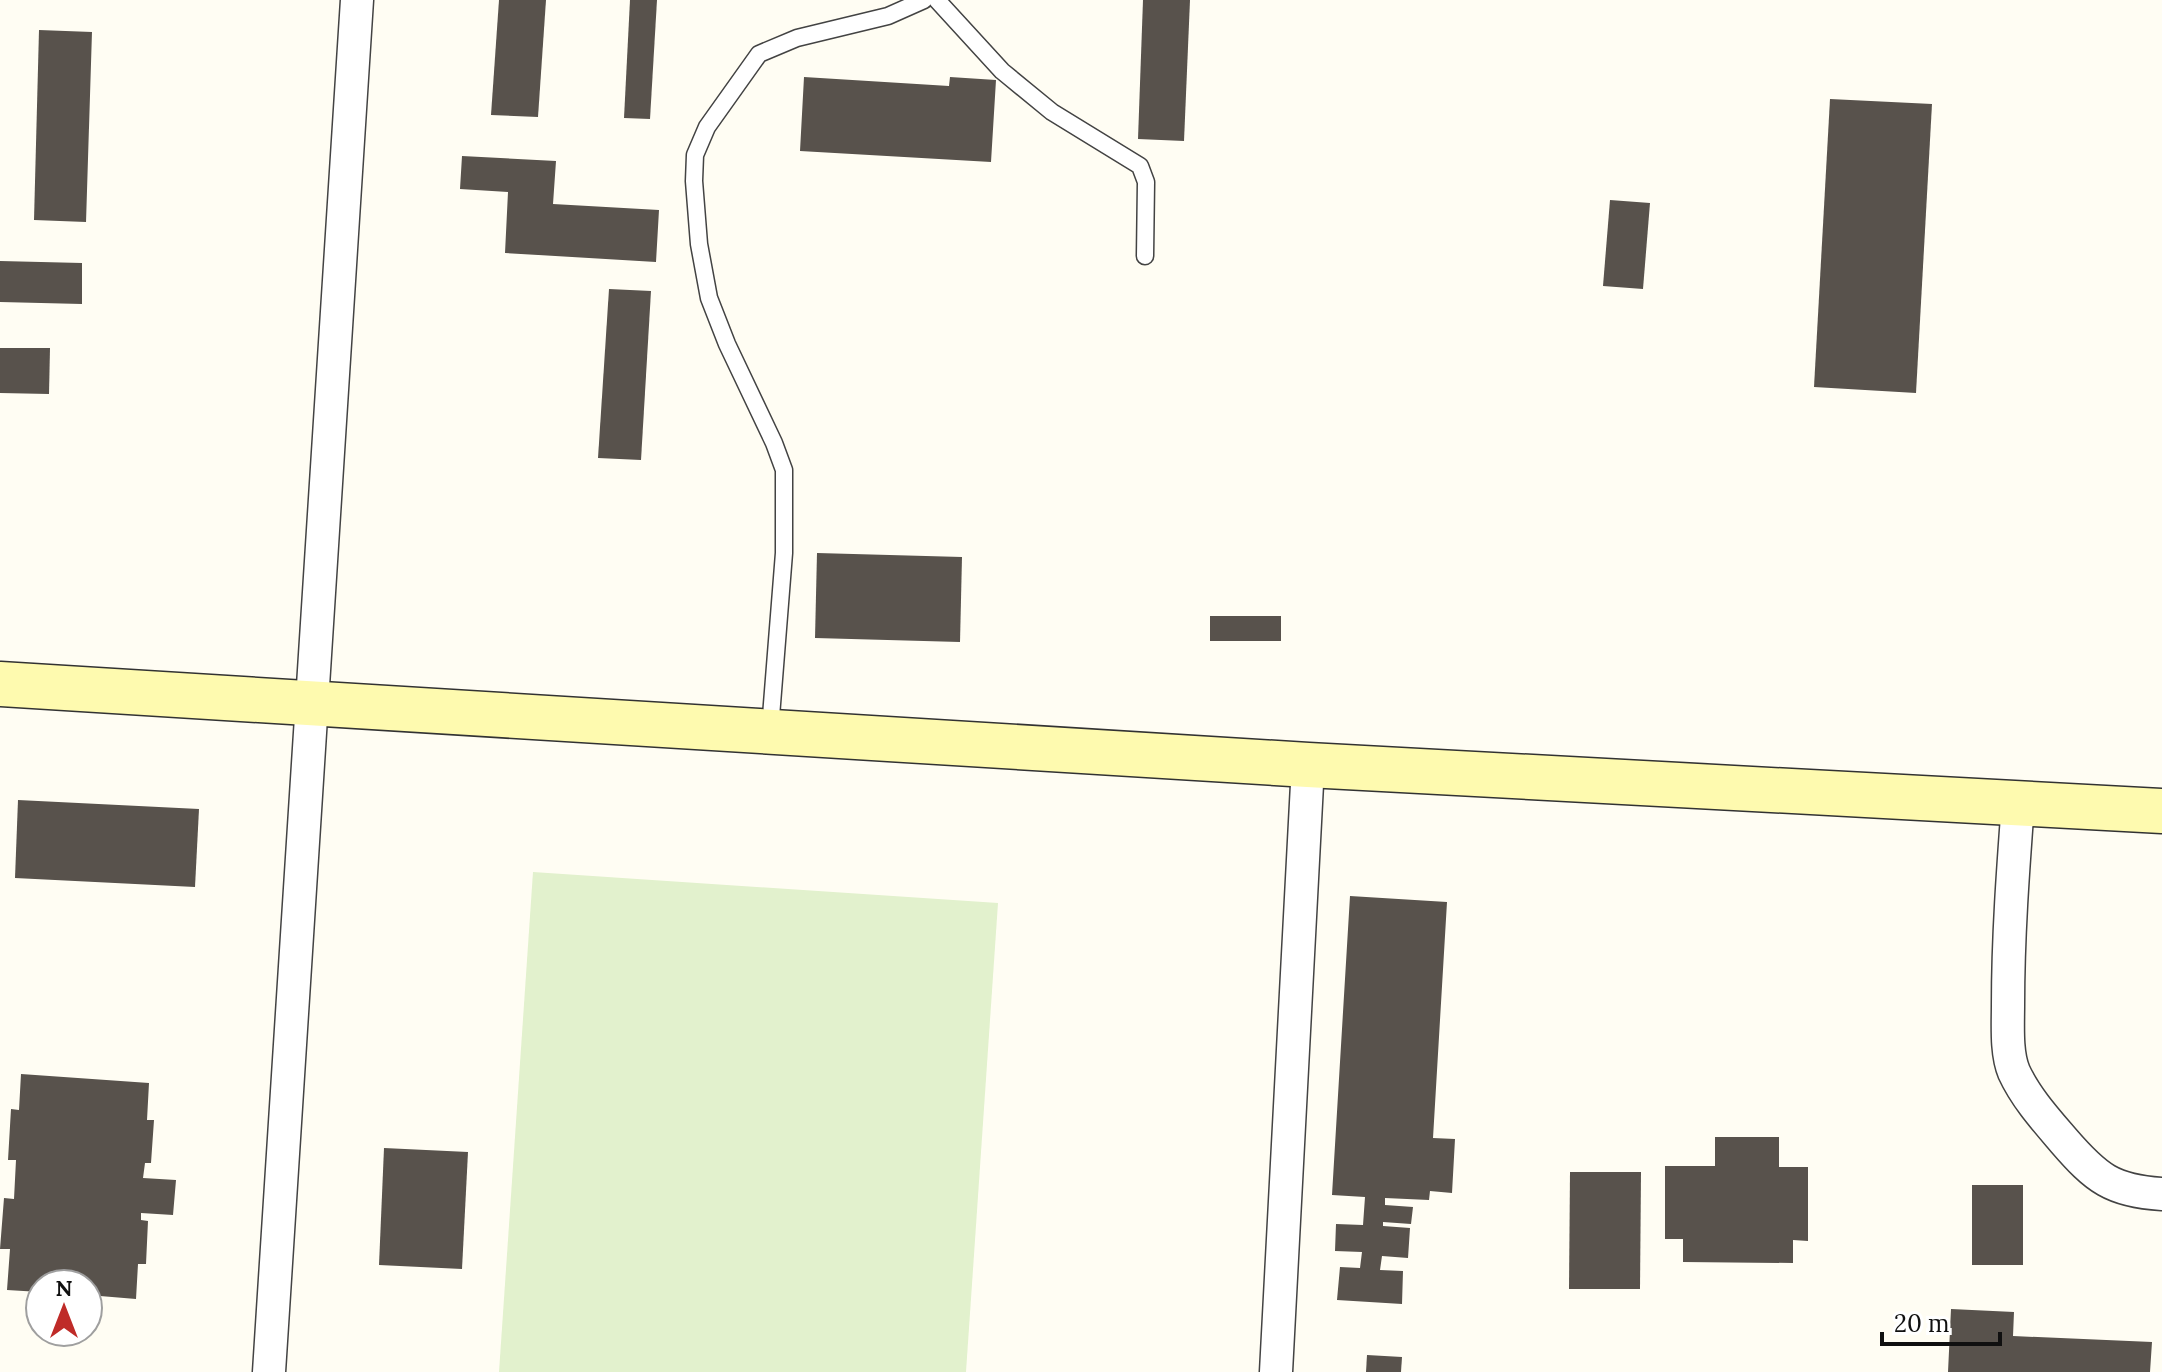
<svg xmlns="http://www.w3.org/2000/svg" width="2162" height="1372" font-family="Lora,serif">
<rect width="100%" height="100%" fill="#fffdf3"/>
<polygon fill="#e2f1cd" points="533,872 998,903 966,1372 499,1372"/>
<g fill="#58524c">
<polygon points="499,0 546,0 538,117 491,115"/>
<polygon points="630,0 657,0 650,119 624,118"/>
<polygon points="1143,0 1190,0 1184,141 1138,139"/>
<polygon points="39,30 92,32 86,222 34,220"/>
<polygon points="804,77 949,86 950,77 996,80 991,162 800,151"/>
<polygon points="1830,99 1932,104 1916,393 1814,387"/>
<polygon points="462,156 556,161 553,204 659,210 656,262 505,253 508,192 460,189"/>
<polygon points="1610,200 1650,203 1643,289 1603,286"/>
<polygon points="0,261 82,263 82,304 0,302"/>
<polygon points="609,289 651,291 641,460 598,458"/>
<polygon points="0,348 50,348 49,394 0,393"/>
<polygon points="817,553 962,557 960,642 815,638"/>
<rect x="1210" y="616" width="71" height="25"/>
<polygon points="18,800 199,809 195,887 15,878"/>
<polygon points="1350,896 1447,902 1433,1138 1455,1139 1452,1193 1430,1191 1429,1200 1385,1198 1385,1205 1413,1207 1411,1224 1383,1222 1383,1226 1410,1228 1408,1258 1382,1256 1380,1270 1403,1271 1402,1304 1337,1300 1340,1267 1360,1268 1362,1252 1335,1251 1336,1224 1363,1225 1365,1197 1332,1195"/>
<polygon points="21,1074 149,1083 147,1120 154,1120 151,1163 145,1163 143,1178 176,1180 173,1215 141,1213 141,1220 148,1221 146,1264 138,1264 136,1299 88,1295 88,1284 40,1284 40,1292 7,1290 10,1249 0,1249 4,1198 14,1199 16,1160 8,1160 11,1109 19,1110"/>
<polygon points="1715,1137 1779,1137 1779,1167 1808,1167 1808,1241 1793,1240 1793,1263 1683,1262 1683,1239 1665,1239 1665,1166 1715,1166"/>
<polygon points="384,1148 468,1152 462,1269 379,1265"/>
<polygon points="1570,1172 1641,1172 1640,1289 1569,1289"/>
<rect x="1972" y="1185" width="51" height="80"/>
<polygon points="1951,1309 2014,1312 2013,1336 2152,1342 2150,1372 1948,1372"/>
<polygon points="1367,1355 1402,1357 1401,1372 1366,1372"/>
</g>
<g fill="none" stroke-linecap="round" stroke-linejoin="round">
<defs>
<g id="lane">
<polyline points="937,0 1002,71 1052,112 1140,166 1146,182 1145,256"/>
<polyline points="770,729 784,553 784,470 774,443 727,344 709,298 699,244 694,181 695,155 707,127 759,54 797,38 888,16 924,0"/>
</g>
<g id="street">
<path d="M2018 803C2013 870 2008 937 2008 1005 2008 1025 2006 1053 2014 1072 2026 1098 2046 1120 2064 1141 2096 1178 2112 1191 2162 1194"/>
<polyline points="269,1372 357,0"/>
<polyline points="1276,1372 1308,765"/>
</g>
<polyline id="secondary" points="0,684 1308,765 2162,811"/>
</defs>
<use href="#lane" stroke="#434343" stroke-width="19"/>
<use href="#street" stroke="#434343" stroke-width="35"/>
<use href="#secondary" stroke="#323232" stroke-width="47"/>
<use href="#lane" stroke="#fff" stroke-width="16"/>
<use href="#street" stroke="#fff" stroke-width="32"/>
<use href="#secondary" stroke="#fefaaf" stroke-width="44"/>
</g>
<g transform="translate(64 1308)"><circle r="38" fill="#ffffff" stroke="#9f9f9f" stroke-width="2"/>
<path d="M0-6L14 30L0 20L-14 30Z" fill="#bf2b28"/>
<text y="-12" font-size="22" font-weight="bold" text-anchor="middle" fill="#101010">N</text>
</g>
<path d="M1882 1332v12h118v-12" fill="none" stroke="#101010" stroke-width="4"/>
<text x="1894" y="1332" font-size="24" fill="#101010" stroke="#ffffff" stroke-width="6" paint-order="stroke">20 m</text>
</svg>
